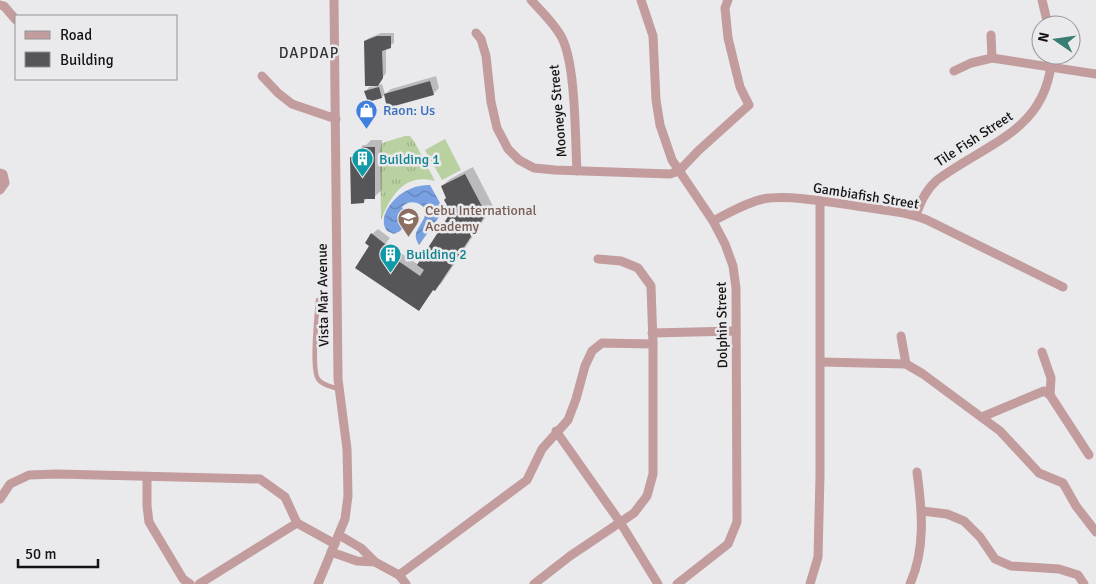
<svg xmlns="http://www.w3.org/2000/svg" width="1096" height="584" font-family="Signika,sans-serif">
<defs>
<pattern id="grass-tufts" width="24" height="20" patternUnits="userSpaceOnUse" patternTransform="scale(1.25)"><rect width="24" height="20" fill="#b9d0a1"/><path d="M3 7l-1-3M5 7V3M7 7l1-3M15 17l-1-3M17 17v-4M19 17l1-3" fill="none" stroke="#9eb28a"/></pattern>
<pattern id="water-waves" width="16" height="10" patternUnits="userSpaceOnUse" patternTransform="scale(1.25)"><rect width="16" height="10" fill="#79a1e2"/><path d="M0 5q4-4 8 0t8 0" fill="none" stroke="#6282b6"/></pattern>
</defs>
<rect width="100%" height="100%" fill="#eae9ec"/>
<path fill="url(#grass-tufts)" d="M405 136H410L414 141 435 181C405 173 391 195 381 220L380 150 382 143Z"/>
<polygon fill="#b9d0a1" points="445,139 461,170 442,180 425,150"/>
<path fill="url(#water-waves)" d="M430 185 444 210 419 245C417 241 415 238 416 234 418 224 436 210 417 203 411 201 406 203 402 207L406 215 403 221 404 226 400 231 394 234 387 231C376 216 396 194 410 189 416 186 423 185 430 185Z"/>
<g fill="#0003">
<polygon points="381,33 394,33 394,43 386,48 386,73 376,86 382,84 385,94 391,89 436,76 439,88 433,94 388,107 385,94 382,97 368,101 366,91 369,87 376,86 366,85 365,41 369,38"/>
<polygon points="371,140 382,140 382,190 374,197 368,197 364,202 352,158 363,145 366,145"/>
<polygon points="473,167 493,206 441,284 434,289 419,309 371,246 372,234 378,229 390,238 386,243 419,265 452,212 442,186 450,179"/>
</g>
<g fill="#565558">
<polygon points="377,36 391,36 391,48 382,51 383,78 378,86 365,86 364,41"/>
<polygon points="430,81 434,95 387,108 384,94"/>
<polygon points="379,87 382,98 368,102 364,91"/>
<polygon points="362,147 375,147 375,199 364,199 364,203 351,204 350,157 354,157 354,153 362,152"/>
<polygon points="465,174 486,214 435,291 433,290 419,311 355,268 369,246 365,243 371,233 385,244 381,249 420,276 424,270 417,265 451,212 444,200 446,198 441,186"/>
</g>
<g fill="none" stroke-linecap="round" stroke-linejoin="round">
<path stroke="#c39c9e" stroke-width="4.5" d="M318 300C317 314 311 369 318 379 322 385 332 387 339 389"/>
<g stroke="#c39c9e" stroke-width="9">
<path d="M531 0C542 12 555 24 562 38 576 66 575 138 577 171"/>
<polyline points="641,0 653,36 656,100 660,125 672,160 713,221 725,244 733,266 736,288 737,522 728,544 677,584"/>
<polyline points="1042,0 1048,25"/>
<polyline points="0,5 4,6 16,20"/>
<polyline points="476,33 481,39 486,56 491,102 497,128 508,149 519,160 534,168 555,170 670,174 679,171 698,151 749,105 740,87 728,38 725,8 728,0"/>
<polyline points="991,35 992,58"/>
<polyline points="954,71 971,63 992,58 1096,74"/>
<polyline points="262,76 278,93 292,104 336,119"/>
<polyline points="0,173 3,174 5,183 0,190"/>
<path d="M916 215C921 201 926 190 937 180 988 142 1048 131 1052 55"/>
<path d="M713 221C729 213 745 203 763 199 789 194 835 203 863 207 884 210 907 212 927 220L1063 287"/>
<polyline points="652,333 736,331"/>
<polyline points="901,336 906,364"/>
<polyline points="1042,352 1051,378 1050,395"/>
<polyline points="821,362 906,364 923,374 1000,431 1039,473 1063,483 1076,506 1096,532"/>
<polyline points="982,417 1044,391 1050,395 1089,455"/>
<polyline points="556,431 620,522 658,584"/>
<polyline points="147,477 147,506 149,522 183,579 190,584"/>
<polyline points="0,499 10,484 29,475 57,474 260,479 285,497 297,523 335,544"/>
<polyline points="922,511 947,514 964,521 980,537 995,559 1011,566 1059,569 1078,575 1084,584"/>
<polyline points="331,552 357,561 375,562 361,548 339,535"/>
<polyline points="375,562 399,575 406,584"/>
<polyline points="399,575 527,480 542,449 568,420 576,399 585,366 592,351 602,343 653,344"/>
<polyline points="199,584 297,523"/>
<polyline points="318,584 345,519 348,496 347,449 338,379 334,0"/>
<polyline points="534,584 570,556 634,513 647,496 653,474 653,344 651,286 638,268 621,261 598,259"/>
<polyline points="810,584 818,557 820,476 820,201"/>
<path d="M910 584C926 548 922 510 917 472"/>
</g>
</g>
<defs>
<symbol id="shop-pin" viewBox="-11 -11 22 30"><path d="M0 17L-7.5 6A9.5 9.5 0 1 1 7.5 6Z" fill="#3f7fe0" stroke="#eae9ec"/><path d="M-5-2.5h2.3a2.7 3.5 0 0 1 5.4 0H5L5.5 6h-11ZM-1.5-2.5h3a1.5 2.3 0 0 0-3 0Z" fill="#fff"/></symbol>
<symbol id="building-pin" viewBox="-11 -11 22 30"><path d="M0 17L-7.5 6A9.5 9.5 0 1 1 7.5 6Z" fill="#0f9aa8" stroke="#eae9ec"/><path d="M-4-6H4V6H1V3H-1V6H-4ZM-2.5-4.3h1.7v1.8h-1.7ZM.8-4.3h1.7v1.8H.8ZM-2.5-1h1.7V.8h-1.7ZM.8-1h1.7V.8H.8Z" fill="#fff"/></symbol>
<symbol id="school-pin" viewBox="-11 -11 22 30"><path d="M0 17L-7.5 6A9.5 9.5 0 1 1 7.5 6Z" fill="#8d6e63" stroke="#eae9ec"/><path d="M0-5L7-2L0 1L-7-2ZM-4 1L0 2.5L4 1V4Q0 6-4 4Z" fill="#fff"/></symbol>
</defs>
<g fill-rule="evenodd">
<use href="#shop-pin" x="354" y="98" width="25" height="34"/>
<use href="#building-pin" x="350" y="146" width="25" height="34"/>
<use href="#school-pin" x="396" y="206" width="25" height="34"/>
<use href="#building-pin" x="378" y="242" width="25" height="34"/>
</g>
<g text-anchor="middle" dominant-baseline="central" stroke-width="5" stroke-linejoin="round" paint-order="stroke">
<g font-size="14" fill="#366cbe" stroke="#eae9ec" text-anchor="start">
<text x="383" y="110">Raon: Us</text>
</g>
<g font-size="14" fill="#141314" stroke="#eae9ec">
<text transform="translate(558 111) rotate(-95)">Mooneye Street</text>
<text transform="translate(974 139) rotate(-33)">Tile Fish Street</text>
<text transform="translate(866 196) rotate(9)">Gambiafish Street</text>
<text transform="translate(323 295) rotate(-91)">Vista Mar Avenue</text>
<text transform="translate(722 325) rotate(-91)">Dolphin Street</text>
</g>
<g font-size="14" fill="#0d838f" stroke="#eae9ec" text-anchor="start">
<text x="379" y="159">Building 1</text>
<text x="406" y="254">Building 2</text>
</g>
<g font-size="14" fill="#785e54" stroke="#eae9ec" text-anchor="start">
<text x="425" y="210">Cebu International<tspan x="425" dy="16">Academy</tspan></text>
</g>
<g font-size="15" letter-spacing="1" fill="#333235" stroke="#eae9ec">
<text x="309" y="53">DAPDAP</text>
</g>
</g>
<rect x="15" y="15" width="162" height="65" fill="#eae9ec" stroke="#949396"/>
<rect x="25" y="31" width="25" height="8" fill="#c39c9e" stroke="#949396"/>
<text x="60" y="40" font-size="15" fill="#141314">Road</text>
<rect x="25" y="52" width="25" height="15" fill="#565558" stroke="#949396"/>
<text x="60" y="65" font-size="15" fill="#141314">Building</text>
<g transform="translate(1056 40) rotate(283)"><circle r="24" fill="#eae9ec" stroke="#949396"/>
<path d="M0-4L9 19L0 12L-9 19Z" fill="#387d71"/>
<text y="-8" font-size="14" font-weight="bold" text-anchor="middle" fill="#141314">N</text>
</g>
<path d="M18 559v8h80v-8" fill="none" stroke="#141314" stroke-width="2.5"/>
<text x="25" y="559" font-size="15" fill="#141314" stroke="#eae9ec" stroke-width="4" paint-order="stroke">50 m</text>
</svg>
